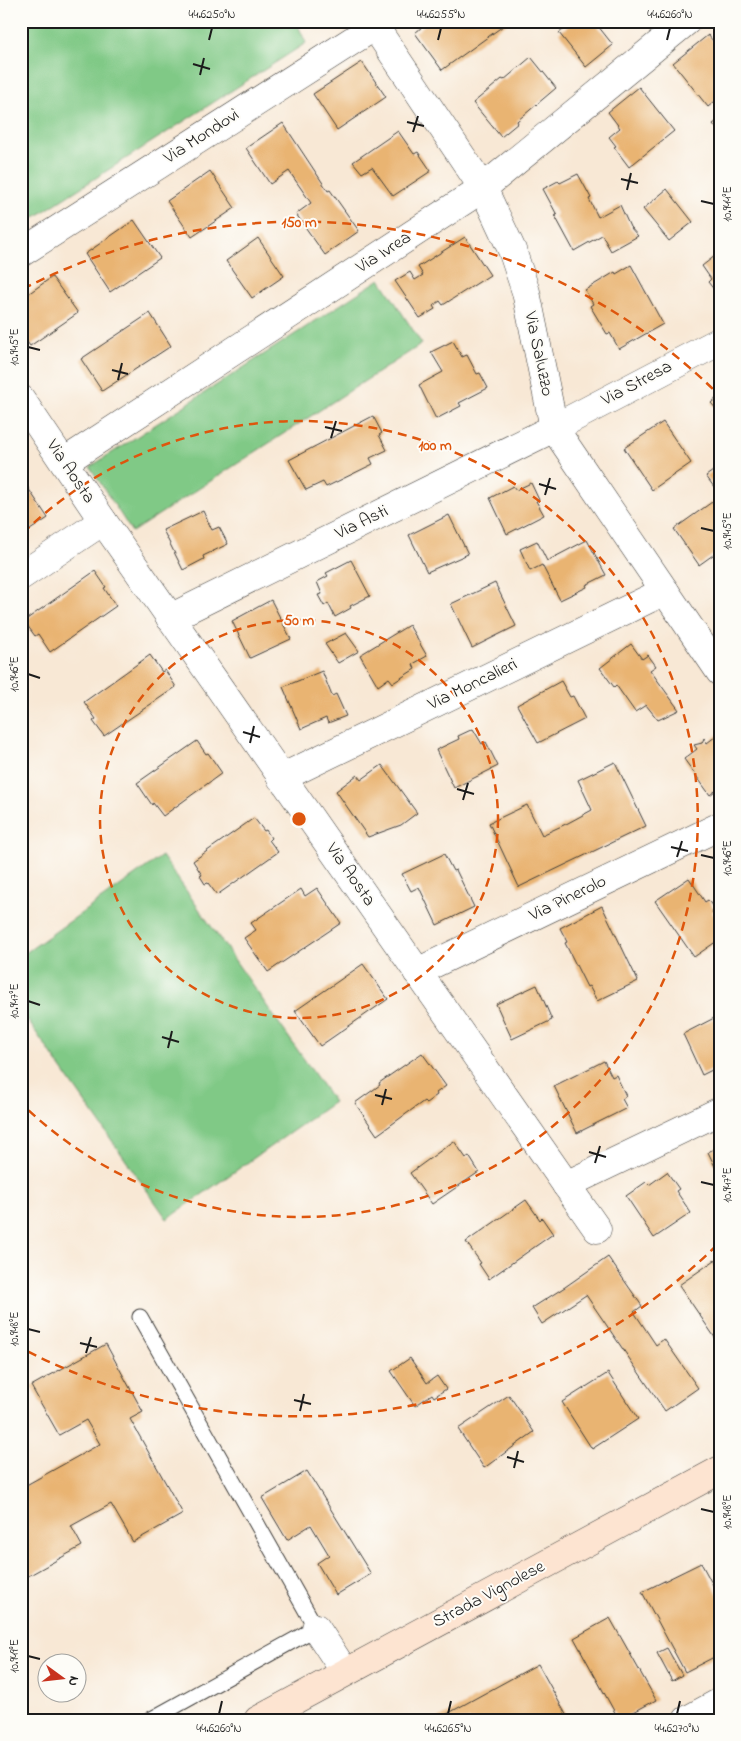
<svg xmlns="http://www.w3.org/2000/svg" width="741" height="1741" font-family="'Indie Flower',sans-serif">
<rect width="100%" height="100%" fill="#fdfcf7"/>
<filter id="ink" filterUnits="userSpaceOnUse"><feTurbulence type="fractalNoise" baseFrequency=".02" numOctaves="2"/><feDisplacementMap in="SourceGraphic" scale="10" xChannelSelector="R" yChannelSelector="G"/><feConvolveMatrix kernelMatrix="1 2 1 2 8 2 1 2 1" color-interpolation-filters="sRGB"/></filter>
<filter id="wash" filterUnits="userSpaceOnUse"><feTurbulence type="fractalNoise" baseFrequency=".0096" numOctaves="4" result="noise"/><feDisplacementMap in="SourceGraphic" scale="20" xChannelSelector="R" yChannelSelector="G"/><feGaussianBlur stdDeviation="1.12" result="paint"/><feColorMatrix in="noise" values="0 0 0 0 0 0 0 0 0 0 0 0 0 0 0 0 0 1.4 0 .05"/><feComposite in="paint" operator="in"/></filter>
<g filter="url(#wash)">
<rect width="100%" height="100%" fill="#f8e8d5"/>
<g fill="#80c986" stroke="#4e7251">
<polygon points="21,21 296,21 306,43 21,226"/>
<polygon points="380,279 422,344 132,532 90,467"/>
<polygon points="162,856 334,1102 167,1219 21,1011 21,956"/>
</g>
<g id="blocks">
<g fill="#e9b472">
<polygon points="429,21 510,21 442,70 415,33"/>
<polygon points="575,21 594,21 613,45 586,67 559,33"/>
<polygon points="708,35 720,49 720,97 708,107 673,63"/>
<polygon points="531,57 556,88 517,121 518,123 501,137 473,103 502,79 504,80"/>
<polygon points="362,62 386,97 337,130 313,94"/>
<polygon points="639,87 674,131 629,167 614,147 616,146 609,137 620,128 608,112"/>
<polygon points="720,119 720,133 713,124"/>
<polygon points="283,123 328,191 330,190 359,231 325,255 296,214 311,203 289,171 270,184 246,148"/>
<polygon points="398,131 414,154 418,152 431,171 393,196 372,167 362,173 353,162"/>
<polygon points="210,171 235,208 192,237 167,201"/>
<polygon points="578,174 591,198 589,199 598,217 620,205 630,227 638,236 611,251 602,235 574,251 555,216 557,215 543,189 558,181 560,183"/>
<polygon points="667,189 693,222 669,241 643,209"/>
<polygon points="134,220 160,258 110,292 85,254"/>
<polygon points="465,237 490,275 443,305 440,301 433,306 435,309 420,318 395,281 410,272 415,280 423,275 418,267"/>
<polygon points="258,238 284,276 252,298 226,261"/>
<polygon points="720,252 720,297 708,282 711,279 702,266"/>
<polygon points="631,265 663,324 619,349 610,333 607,334 590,306 593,304 585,290 615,272 616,274"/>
<polygon points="52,277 78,313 30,346 21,334 21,299"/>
<polygon points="150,313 171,346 102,391 81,359"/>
<polygon points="453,341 462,357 467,355 477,374 480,373 488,388 459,403 461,406 436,419 419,385 443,372 431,352"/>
<polygon points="720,395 720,413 711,403"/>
<polygon points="373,416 382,433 379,435 387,450 370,458 373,464 326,487 323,482 306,490 289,460"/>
<polygon points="663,422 691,463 652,490 624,448"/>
<polygon points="720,466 720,490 717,491 706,476"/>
<polygon points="24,482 48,518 21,536 21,484"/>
<polygon points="531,483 539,500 536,501 544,515 507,534 490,498 513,486 516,490"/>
<polygon points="712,502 720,513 720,550 699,565 674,529"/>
<polygon points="203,511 212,530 219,527 228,544 203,556 204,559 183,570 163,530"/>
<polygon points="449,515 468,554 427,572 409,535"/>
<polygon points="587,540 606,575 586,585 587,587 560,600 542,565 530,571 520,549 537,541 547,561"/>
<polygon points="351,560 370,596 350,606 351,608 335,617 328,603 324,606 318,595 322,594 317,582 328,576 326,573"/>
<polygon points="95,571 106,587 104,588 116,606 50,652 38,634 35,636 24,621"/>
<polygon points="495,583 516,626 472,648 451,604"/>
<polygon points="271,600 291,639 250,658 232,621"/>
<polygon points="409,625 427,656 413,664 415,669 393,683 389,678 378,686 360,655"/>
<polygon points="346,633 359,651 338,663 325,644"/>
<polygon points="631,644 642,659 648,655 656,666 650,670 679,710 658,720 646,705 635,712 616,685 614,687 600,668"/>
<polygon points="150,655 162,672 165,670 176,687 104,736 93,721 96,719 84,702"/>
<polygon points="322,671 332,696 336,694 346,716 328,723 326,718 301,729 283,687"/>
<polygon points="561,681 570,697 573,696 585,719 538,743 517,705"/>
<polygon points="473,729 482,744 486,742 498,766 454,788 436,750 459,739 458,736"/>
<polygon points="720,733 720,787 710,795 684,759 697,749 694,745 702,743 704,738 707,743"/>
<polygon points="197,741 206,754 208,753 222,773 163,816 153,803 152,805 137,783"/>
<polygon points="615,762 646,826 519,887 489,823 527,805 542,835 568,823 592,810 578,780"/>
<polygon points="382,765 417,813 401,825 368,837 336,791 357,775 361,780"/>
<polygon points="254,818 264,831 266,830 271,838 269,840 278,852 217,895 208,883 205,884 200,876 202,875 193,861"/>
<polygon points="444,854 453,871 456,870 474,907 437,925 419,887 411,891 402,874"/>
<polygon points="689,878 705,902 708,900 715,910 712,912 720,924 720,939 694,957 655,901"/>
<polygon points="317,888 341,923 268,972 244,938 256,930 251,923 301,889 305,896"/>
<polygon points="602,906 638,981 597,1001 589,986 587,987 565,943 567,942 560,928"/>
<polygon points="363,964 388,999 320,1046 295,1011"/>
<polygon points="537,985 552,1020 512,1039 496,1004"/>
<polygon points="720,1015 720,1066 702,1075 683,1034"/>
<polygon points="422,1053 446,1086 436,1093 437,1095 426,1103 424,1101 377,1135 355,1103 380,1085 379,1083"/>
<polygon points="604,1061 612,1077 616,1075 626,1096 622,1099 627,1108 577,1133 554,1086"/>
<polygon points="454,1141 466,1158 469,1156 479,1172 432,1204 410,1173"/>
<polygon points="720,1146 720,1177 708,1152"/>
<polygon points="667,1172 679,1189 676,1191 691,1213 654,1238 626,1196 646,1182 649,1185"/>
<polygon points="526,1200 540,1220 542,1218 553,1234 489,1279 479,1264 481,1263 466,1242"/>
<polygon points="608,1257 642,1306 634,1312 656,1345 664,1339 698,1388 665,1411 586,1295 542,1324 532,1308 565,1287"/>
<polygon points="715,1260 720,1266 720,1345 679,1285"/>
<polygon points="106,1344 143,1412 130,1419 183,1514 133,1542 111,1504 71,1526 82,1546 21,1580 21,1488 100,1444 86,1420 59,1435 31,1386"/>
<polygon points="410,1358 427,1383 437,1376 446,1389 434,1397 432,1394 415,1406 391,1371"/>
<polygon points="608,1373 638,1419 592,1449 562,1402"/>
<polygon points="509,1395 534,1432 484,1468 458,1429"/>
<polygon points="307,1471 371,1574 336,1595 317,1563 329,1555 311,1525 287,1540 262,1498"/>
<polygon points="701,1563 720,1598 720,1654 685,1672 642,1592"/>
<polygon points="610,1618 656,1700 619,1720 574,1638"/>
<polygon points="667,1648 682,1675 672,1681 657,1653"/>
<polygon points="538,1664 569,1720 436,1720"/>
</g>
</g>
</g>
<g filter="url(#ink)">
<use href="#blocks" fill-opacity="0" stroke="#3d3b38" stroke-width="1"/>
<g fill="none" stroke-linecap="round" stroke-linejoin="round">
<defs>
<polyline id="service" points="140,1317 316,1628 150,1720"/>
<g id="minor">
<polyline points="375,27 483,188 512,250 526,292 554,428 720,672"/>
<polyline points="21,253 383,21"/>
<polyline points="21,399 103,521 597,1229"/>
<polyline points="64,462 483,188 687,21"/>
<polyline points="21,576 103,521"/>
<polyline points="170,618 554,428 720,341"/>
<polyline points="281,778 665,591"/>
<polyline points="417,972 720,826"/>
<polyline points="566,1185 720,1111"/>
<polyline points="316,1628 345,1672"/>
<polyline points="687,1720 720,1702"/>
</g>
<polyline id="secondary" points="258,1720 720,1470"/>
</defs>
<use href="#service" stroke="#3d3b38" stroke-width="17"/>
<use href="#minor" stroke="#3d3b38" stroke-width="29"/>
<use href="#secondary" stroke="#3d3b38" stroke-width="29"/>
<use href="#service" stroke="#fff" stroke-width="15"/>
<use href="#minor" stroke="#fff" stroke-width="28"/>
<use href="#secondary" stroke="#fde4d1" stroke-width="28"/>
</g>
</g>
<path fill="none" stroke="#1c1c1c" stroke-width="2" d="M209 40 212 28M438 40 441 28M667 40 670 28M193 64 210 69M200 75 204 58M407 122 424 126M413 132 418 116M621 179 638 183M627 190 631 173M701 201 714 204M28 347 40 350M112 370 128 374M118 380 122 363M325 427 342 431M331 438 336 421M539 484 556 489M545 495 550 478M701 528 714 531M28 674 40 678M243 732 260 737M250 743 254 726M457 789 474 794M463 800 468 783M671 847 688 851M701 855 714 858M677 857 682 841M28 1001 40 1005M162 1037 179 1042M168 1048 172 1031M375 1095 392 1099M382 1105 386 1089M589 1152 606 1157M595 1163 600 1146M701 1182 714 1185M28 1329 40 1332M80 1343 97 1347M86 1353 91 1337M294 1400 311 1404M300 1411 304 1394M507 1457 524 1462M514 1468 518 1451M701 1509 714 1512M28 1656 40 1659M219 1714 222 1701M448 1714 451 1701M677 1714 680 1701"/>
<g fill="none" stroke="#de560d" stroke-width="2.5" stroke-dasharray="9 6">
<circle cx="299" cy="819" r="199"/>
<path d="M23 533A398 398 0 1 1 23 1105"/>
<path d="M717 1245A597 597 0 0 1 23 1349M23 289A597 597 0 0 1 717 393"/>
</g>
<g text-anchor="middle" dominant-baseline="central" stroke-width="4" stroke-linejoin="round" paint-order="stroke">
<g font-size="18" fill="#1c1c1c" stroke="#fdfcf7">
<text transform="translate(202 137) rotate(-33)">Via Mondovì</text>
<text transform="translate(384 253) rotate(-33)">Via Ivrea</text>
<text transform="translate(538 354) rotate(78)">Via Saluzzo</text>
<text transform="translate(637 384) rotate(-28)">Via Stresa</text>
<text transform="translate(70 472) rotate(56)">Via Aosta</text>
<text transform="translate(362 523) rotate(-26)">Via Asti</text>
<text transform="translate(473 685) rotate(-26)">Via Moncalieri</text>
<text transform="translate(350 875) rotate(55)">Via Aosta</text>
<text transform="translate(568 899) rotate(-26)">Via Pinerolo</text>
<text transform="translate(489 1595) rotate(-28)">Strada Vignolese</text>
</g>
</g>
<circle cx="299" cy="819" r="8" fill="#de560d" stroke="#fdfcf7" stroke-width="2.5"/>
<g font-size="15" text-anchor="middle" font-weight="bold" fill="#de560d" stroke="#fdfcf7" stroke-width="4" stroke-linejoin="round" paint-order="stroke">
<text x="299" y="227">150 m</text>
<text x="435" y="450">100 m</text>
<text x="299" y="625">50 m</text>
</g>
<rect width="741" height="1741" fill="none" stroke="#fdfcf7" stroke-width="55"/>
<g transform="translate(62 1678) rotate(105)"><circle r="24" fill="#fdfcf7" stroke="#a3a29f"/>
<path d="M0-4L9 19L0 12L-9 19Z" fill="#c8321e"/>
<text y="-8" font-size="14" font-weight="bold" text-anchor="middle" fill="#1c1c1c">N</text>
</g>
<rect x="28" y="28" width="686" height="1686" fill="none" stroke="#1c1c1c" stroke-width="2"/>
<g font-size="12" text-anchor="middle" fill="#1c1c1c">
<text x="212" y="18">44.6250°N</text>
<text x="441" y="18">44.6255°N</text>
<text x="670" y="18">44.6260°N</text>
<text transform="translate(727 204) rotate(-90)" y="4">10.944°E</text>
<text transform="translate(14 347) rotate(-90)" y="4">10.945°E</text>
<text transform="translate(727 531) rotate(-90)" y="4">10.945°E</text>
<text transform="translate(14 674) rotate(-90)" y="4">10.946°E</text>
<text transform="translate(727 858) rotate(-90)" y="4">10.946°E</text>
<text transform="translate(14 1001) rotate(-90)" y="4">10.947°E</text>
<text transform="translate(727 1185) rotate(-90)" y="4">10.947°E</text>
<text transform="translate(14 1329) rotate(-90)" y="4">10.948°E</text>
<text transform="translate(727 1512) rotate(-90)" y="4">10.948°E</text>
<text transform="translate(14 1656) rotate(-90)" y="4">10.949°E</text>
<text x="219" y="1732">44.6260°N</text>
<text x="448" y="1732">44.6265°N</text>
<text x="677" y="1732">44.6270°N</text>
</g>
</svg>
